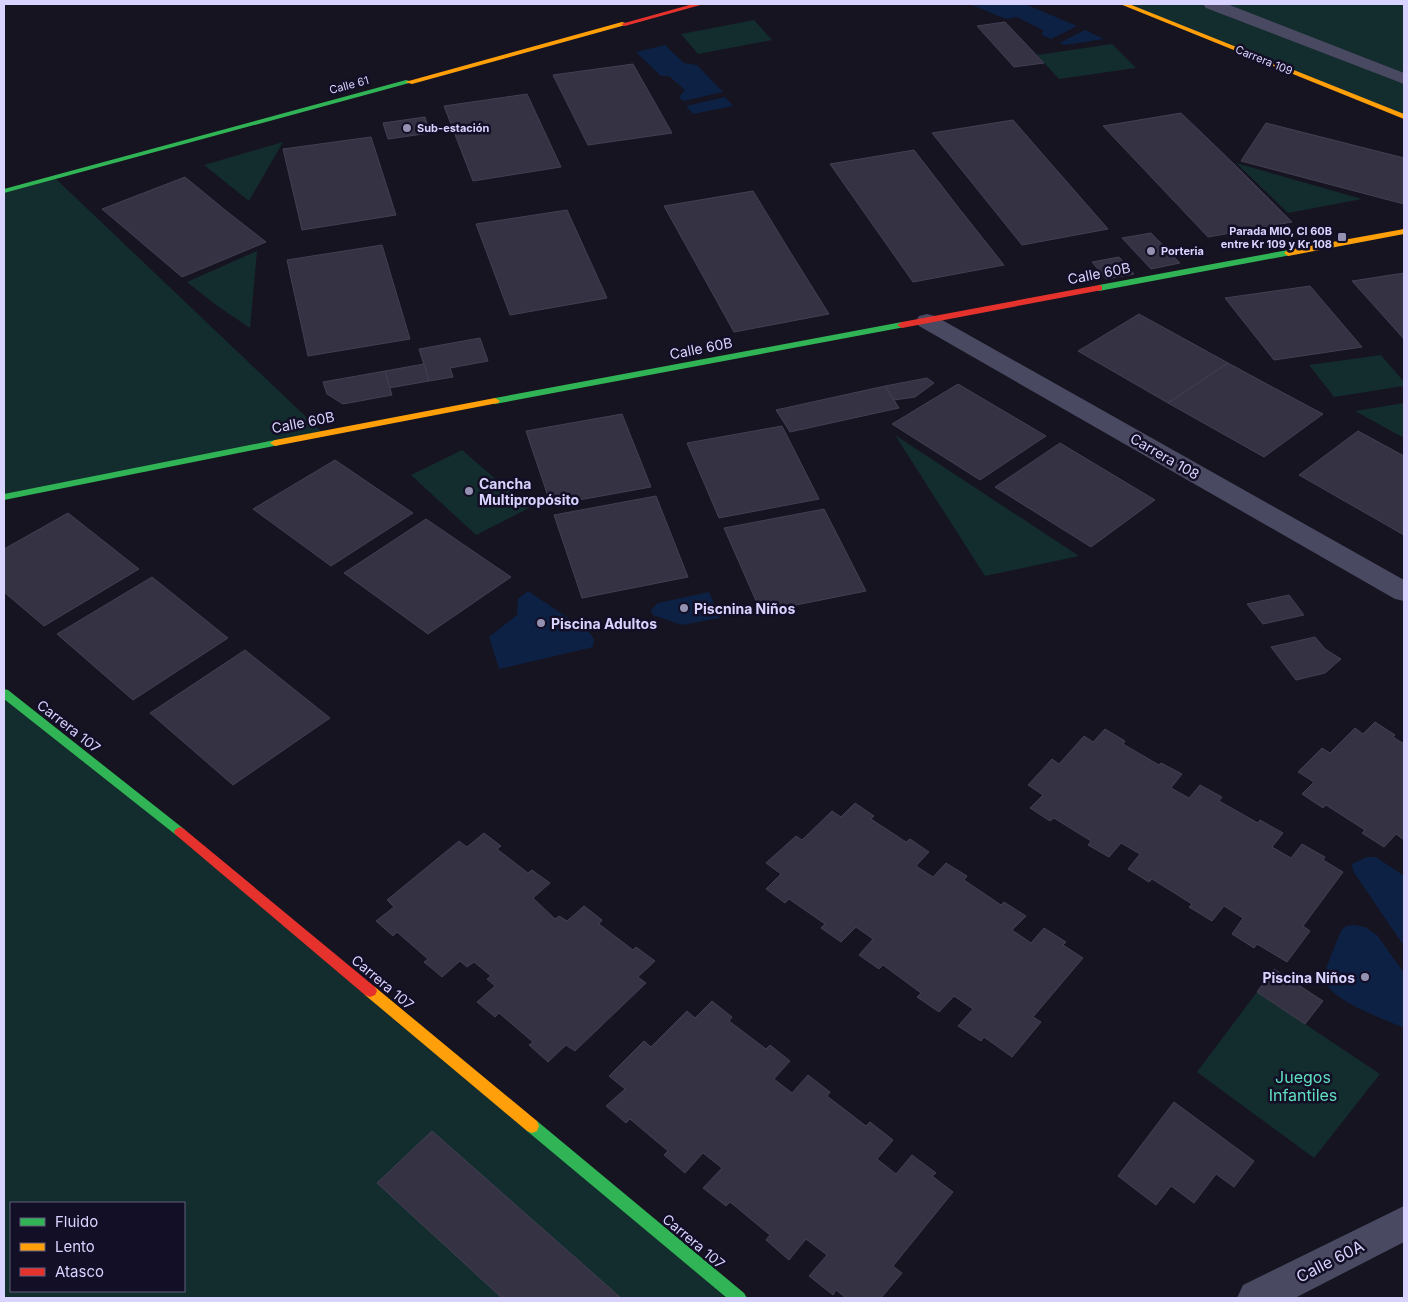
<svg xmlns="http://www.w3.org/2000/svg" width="1408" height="1302" font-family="Inter,sans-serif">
<rect width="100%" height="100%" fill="#161421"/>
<g fill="#132c2d" fill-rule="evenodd">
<polygon points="1123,4 1404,4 1404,117"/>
<polygon points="754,20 772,40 698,54 681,34"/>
<polygon points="1112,44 1136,68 1059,79 1037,55"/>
<polygon points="283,142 249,201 204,165"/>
<polygon points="1236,163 1362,199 1288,213"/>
<polygon points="55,178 323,433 4,497 4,191"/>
<polygon points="257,251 250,328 216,305 187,282"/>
<polygon points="1381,355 1404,382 1404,386 1334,397 1309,365"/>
<polygon points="1404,403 1404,438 1355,411"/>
<polygon points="895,435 1079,556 985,576"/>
<polygon points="462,450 529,508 476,535 411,475"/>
<path d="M4 693 188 839 739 1298H4ZM11 1203H184V1291H11Z"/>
<polygon points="1257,992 1380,1074 1314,1158 1197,1072"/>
</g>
<g fill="#0d2144">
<polygon points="975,4 1025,4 1077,26 1051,39 1042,35 1043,30 1017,17 1006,19 972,5"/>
<polygon points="1085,30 1104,39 1065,45 1059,43"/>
<polygon points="665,45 684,63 697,65 723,92 683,101 679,97 685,90 669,76 661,76 636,52"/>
<polygon points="725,97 733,106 693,114 686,106"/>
<polygon points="528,591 589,632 594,639 593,647 499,669 489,637 517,615 518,599"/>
<polygon points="709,592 720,618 682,625 653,615 651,610 658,603"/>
<polygon points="1367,857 1376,857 1404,876 1404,946 1353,871 1352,864"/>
<path d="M1354 925 1365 927 1377 935 1404 973V1028C1387 1020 1325 999 1325 978 1326 963 1336 945 1341 931L1346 926Z"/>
</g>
<g fill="#343243" stroke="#433f54">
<polygon points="1005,22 1044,63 1014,67 977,26"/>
<polygon points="633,64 672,133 588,145 553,75"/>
<polygon points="527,94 561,167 473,181 444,106"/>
<polygon points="1181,113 1233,163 1292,222 1208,237 1103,126"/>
<polygon points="425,117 430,133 388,139 383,123"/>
<polygon points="1013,120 1046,158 1108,229 1022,245 932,133"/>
<polygon points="1266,123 1404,158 1404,204 1241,161"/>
<polygon points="371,137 396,215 302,230 283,149"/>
<polygon points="914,150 958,207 1004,265 913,282 830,164"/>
<polygon points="185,177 225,210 266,242 182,277 102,209"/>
<polygon points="753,191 789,250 829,314 734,332 664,206"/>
<polygon points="567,210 607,298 510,315 476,224"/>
<polygon points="1151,233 1180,263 1151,269 1122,238"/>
<polygon points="382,245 410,339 308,356 287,260"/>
<polygon points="1119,257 1134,274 1106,279 1092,262"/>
<polygon points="1404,273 1404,339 1352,281"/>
<polygon points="1310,286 1362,347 1274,360 1225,298"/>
<polygon points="1139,314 1179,336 1228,363 1168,403 1078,351"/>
<polygon points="480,338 488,361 450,368 453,377 429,381 419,349"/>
<polygon points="1228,363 1276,389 1323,414 1264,457 1168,403"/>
<polygon points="424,364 429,381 389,388 385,371"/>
<polygon points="385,371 392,395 343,404 327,394 323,382"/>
<polygon points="927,378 934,383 915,397 894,400 885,386"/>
<polygon points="958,384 1046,436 980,480 892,424"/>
<polygon points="885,386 899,408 790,432 776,410"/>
<polygon points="622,414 651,487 551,505 526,431"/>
<polygon points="782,426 819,499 719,518 687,443"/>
<polygon points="1358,431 1404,456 1404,535 1299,475"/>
<polygon points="1060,443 1155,500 1091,547 995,487"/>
<polygon points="335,460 413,513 331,566 253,509"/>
<polygon points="656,496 688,577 582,598 554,515"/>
<polygon points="824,509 866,591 761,612 724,528"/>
<polygon points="68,513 139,569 44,626 4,592 4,549"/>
<polygon points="426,519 511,577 428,634 344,573"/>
<polygon points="152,577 228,638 133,700 57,634"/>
<polygon points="1289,595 1304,615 1263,624 1247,604"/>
<polygon points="1315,637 1325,649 1341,659 1325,673 1296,680 1271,647"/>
<polygon points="245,650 330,718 233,785 150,713"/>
<polygon points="1375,722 1395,735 1393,737 1404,744 1404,840 1396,834 1384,847 1362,833 1365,830 1326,805 1323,808 1302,794 1314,782 1298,772 1322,748 1330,753 1355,728 1363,734"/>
<polygon points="1105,729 1125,741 1123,744 1159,765 1161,763 1182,774 1171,788 1189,798 1200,785 1222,797 1219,801 1258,823 1260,820 1283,833 1272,847 1291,858 1302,844 1325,857 1323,860 1343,872 1303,926 1310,931 1287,962 1257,944 1254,948 1232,934 1243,918 1224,906 1212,921 1189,907 1192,904 1152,879 1149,882 1128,869 1140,854 1121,843 1109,857 1088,845 1091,841 1054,818 1050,821 1030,808 1043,795 1028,785 1052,759 1059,764 1084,736 1093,742"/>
<polygon points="855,803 874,816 871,819 906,842 910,839 929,852 916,866 933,877 946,863 967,876 964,880 1001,905 1004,902 1026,916 1012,930 1031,943 1044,928 1066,942 1063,945 1083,958 1033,1017 1041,1022 1012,1057 984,1037 981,1041 958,1026 973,1009 954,996 939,1012 917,997 921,993 883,965 879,969 859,955 873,939 856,927 841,942 821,928 825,924 789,899 785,903 766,889 781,874 766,863 796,836 802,840 832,811 841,817"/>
<polygon points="484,833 501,846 497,849 528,873 532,870 550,883 533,898 555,919 559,916 567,921 584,906 602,920 599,924 633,950 636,947 655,961 638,977 646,983 575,1051 566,1045 548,1062 529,1045 533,1042 499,1013 495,1017 477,1002 495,986 487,979 491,976 474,962 467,967 460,961 442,977 424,962 428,959 397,932 393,936 376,921 394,907 387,900 459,841 467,847"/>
<polygon points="1274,969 1323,1001 1305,1024 1257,992"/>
<polygon points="712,1001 732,1017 729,1021 766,1049 770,1045 790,1061 774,1079 792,1093 808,1075 830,1092 827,1096 866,1126 870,1122 893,1140 877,1159 896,1174 912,1155 936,1173 932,1176 953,1192 893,1266 902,1273 881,1298 846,1298 836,1290 833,1295 809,1276 827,1255 806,1239 789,1260 766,1240 770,1235 730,1202 726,1206 703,1188 722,1168 703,1153 685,1173 664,1155 668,1151 630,1119 626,1123 606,1106 625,1089 609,1076 644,1041 651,1047 687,1011 695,1018"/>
<polygon points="1174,1102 1254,1161 1234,1187 1216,1174 1194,1203 1171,1186 1156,1205 1118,1176"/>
<polygon points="432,1131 621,1298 502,1298 377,1183"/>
</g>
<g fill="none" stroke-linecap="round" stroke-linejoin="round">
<g fill="#4a4962" fill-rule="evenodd">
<polygon points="1203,4 1227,4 1404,73 1404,84 1206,8"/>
<polygon points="927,314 935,316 1404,580 1404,601 1395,599 919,326 916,321 919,316"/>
<polygon points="1404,1206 1404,1242 1295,1298 1237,1298 1243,1285"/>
</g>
<g fill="#30b455" fill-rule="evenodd">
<polygon points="406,80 413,82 4,193 4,189"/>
<polygon points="1288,250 1292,253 1291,255 1099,291 1095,288 1099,285"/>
<polygon points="902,322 905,323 905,327 495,404 490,401 495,398"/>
<polygon points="275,440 280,443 279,445 4,500 4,494"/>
<polygon points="4,689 8,690 184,829 186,832 184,835 180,837 176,835 4,699"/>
<polygon points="532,1119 537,1121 744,1293 747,1298 727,1298 527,1131 525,1126 527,1121"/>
</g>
<g fill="#ff9f0a" fill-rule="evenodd">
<polygon points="1120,4 1129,4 1404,114 1404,119"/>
<polygon points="622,22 629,24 412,84 405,82"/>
<polygon points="1404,229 1404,234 1288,256 1284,253 1288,250"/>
<polygon points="495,398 500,401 498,403 275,446 270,443 275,440"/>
<polygon points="370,985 375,987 537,1121 539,1126 537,1131 532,1133 527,1131 365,995 363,991 365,987"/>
</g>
<g fill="#e5322d" fill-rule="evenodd">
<polygon points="693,4 704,4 625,26 621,24"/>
<polygon points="1099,285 1102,286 1102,290 902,328 897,325 902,322"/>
<polygon points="180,827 184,829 375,987 377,991 375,995 370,997 365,995 176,835 174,832 176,829"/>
</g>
</g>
<g fill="#9591b1" stroke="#130f26" stroke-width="2">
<circle cx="407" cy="128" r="5"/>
<rect x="1337" y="232" width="10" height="10" rx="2.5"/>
<circle cx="1151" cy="251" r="5"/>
<circle cx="469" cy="491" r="5"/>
<circle cx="684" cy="608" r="5"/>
<circle cx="541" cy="623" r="5"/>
<circle cx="1365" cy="977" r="5"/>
</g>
<g text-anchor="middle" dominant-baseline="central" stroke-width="5" stroke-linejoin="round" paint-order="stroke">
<g font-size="11" fill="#d9d4ff" stroke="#130f26">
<text transform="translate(1264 60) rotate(22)">Carrera 109</text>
<text transform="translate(349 85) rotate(-15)">Calle 61</text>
</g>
<g font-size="11" font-weight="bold" fill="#d9d4ff" stroke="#130f26" text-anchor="start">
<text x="417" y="128">Sub-estación</text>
<text x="1332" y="231" text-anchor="end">Parada MIO, Cl 60B<tspan x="1332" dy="13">entre Kr 109 y Kr 108</tspan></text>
<text x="1161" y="251">Porteria</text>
</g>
<g font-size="14" fill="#d9d4ff" stroke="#130f26">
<text transform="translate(1099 273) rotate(-11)">Calle 60B</text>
<text transform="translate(701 348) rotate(-11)">Calle 60B</text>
<text transform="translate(303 422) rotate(-11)">Calle 60B</text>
<text transform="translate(1165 456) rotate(30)">Carrera 108</text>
<text transform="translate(69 726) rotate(38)">Carrera 107</text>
<text transform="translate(383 982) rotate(40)">Carrera 107</text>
<text transform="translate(694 1241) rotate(40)">Carrera 107</text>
</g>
<g font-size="14" font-weight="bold" fill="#d9d4ff" stroke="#130f26" text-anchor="start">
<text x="479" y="483">Cancha<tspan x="479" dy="16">Multipropósito</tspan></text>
<text x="694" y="608">Piscnina Niños</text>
<text x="551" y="623">Piscina Adultos</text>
<text x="1355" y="977" text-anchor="end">Piscina Niños</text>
</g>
<g font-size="16" fill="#5fe0c0" stroke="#130f26">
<text x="1303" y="1077">Juegos<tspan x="1303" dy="18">Infantiles</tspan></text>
</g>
<g font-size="16" fill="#d9d4ff" stroke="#130f26">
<text transform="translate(1330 1261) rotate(-27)">Calle 60A</text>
</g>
</g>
<rect width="1408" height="1302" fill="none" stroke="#d9d4ff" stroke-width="10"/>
<rect x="10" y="1202" width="175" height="90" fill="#130f26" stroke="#625e7d"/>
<rect x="20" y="1218" width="25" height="8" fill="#30b455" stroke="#625e7d"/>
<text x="55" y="1227" font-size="15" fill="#d9d4ff">Fluido</text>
<rect x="20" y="1243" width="25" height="8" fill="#ff9f0a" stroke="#625e7d"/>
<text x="55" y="1252" font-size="15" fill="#d9d4ff">Lento</text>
<rect x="20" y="1268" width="25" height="8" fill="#e5322d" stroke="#625e7d"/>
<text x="55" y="1277" font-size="15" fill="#d9d4ff">Atasco</text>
</svg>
